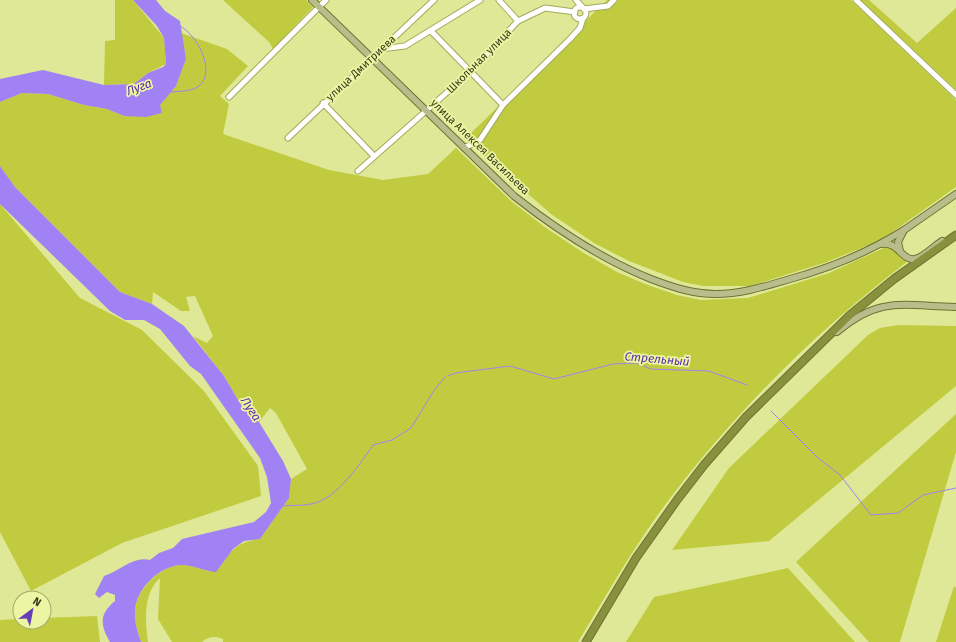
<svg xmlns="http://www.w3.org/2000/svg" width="956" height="642" font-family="'Fira Sans',sans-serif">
<rect width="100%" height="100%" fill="#dfe896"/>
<g fill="#c1cb3f">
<polygon points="115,0 133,0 164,38 166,64 148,73 134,84 104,85 105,41 115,40"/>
<polygon points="223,0 306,0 313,7 273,49 269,42"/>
<polygon points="607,0 851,0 956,100 956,187 881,240 824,263 750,286 703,286 683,282 660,273 629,261 594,243 551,214 465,139"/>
<polygon points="860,0 869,0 917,43 956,8 956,90"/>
<path d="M181 33 227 49 248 66 220 96 229 104 223 134 329 170 383 180 428 174 456 148 511 201 546 228 582 252 617 272 645 284 677 295 701 300 748 298 829 273 886 247H891L907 262C818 329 735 412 668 501 634 546 607 594 578 642H223V639C216 636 208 636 202 642H172L158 619 160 578C143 593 145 621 148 642H141C138 633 134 621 135 611 136 590 158 568 179 565 191 564 204 571 216 571 232 551 233 543 260 539L289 498 291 479 307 469 276 413 270 408 259 422 241 405 224 376 193 336 207 343 213 336 195 296 186 297 190 311H181L153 292 152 304 120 292 15 187 0 166V102L22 93 48 94 84 105 107 109 124 116 162 113 159 105 176 86 186 59Z"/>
<polygon points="0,204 80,298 142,330 204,391 258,466 261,496 122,543 31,591 0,532"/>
<polygon points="899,325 956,326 956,386 769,541 672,550 729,468 868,335 880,328"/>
<polygon points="956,414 956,452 900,642 869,642 796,562"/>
<polygon points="788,568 855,642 626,642 654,597"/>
<polygon points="956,580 954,586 956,588 956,642 936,642"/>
<polygon points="97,616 100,642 0,642 0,620 20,619 20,622 44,622 44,618"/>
</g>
<g fill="#a082f5">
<polygon points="133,0 156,0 165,11 180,21 186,59 176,86 160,105 162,113 146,117 124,116 107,109 84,105 48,94 22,93 0,102 0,79 43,70 104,85 134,84 148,73 163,67 166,64 164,38 157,26"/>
<path d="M0 166 15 187 120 292 152 304 184 326 224 376 241 405 259 422 283 461 291 479 289 498 260 539 244 541 233 549 216 572C204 571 191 564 179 565 158 568 136 589 135 611 134 621 138 633 141 642H110C100 625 99 614 115 601V595L107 592 99 598 95 594 104 576C120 571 133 556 150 560L159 553 173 548 182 539 254 522 266 512 271 503 267 477 260 458 201 374 190 366 160 329 144 320H125L110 311 0 204Z"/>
</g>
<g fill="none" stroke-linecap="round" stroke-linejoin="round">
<g stroke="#a082f5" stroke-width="1">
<path d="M170 92C181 91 195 92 202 83 214 67 196 34 180 26"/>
<polyline points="448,376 455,373 510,366 554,379 613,364 636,363 651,369 709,371 747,385"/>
<polyline points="771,411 817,457 840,475 871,515 898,513 923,495 956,488"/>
<path d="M282 506C291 505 302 506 311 504 336 500 360 464 373 445L392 440 411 428 435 389 445 377"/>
</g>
<defs>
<g id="minor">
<polyline points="499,0 518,21"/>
<polyline points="576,0 584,9 608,6 614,0"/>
<polyline points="856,0 956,95"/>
<circle cx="580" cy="13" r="6"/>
<polyline points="431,31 503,105"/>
<polyline points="381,49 405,46 480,0"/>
<polyline points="229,97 326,0"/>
<polyline points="323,103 374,156"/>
<polyline points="288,138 434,0"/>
<polyline points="464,148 480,140 503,105 570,39 580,28 583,18"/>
<polyline points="358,171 470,72 518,21 545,8 575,12"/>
</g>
<g id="major">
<path d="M312 0 514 196C557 230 601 259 651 279 672 287 693 294 716 294 742 294 766 286 790 279 830 268 869 252 904 230"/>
<path d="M881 244C899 241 901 261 915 259 924 257 934 246 942 241"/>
<polyline points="900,251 898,242 904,230 956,194"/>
<path d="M837 332C880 295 905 306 956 307"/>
</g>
<polyline id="highway" points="586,642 636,558 677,500 704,465 746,417 850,315 894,279 956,235"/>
</defs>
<use href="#minor" stroke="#a3ab5b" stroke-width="7"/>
<use href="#major" stroke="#6d7331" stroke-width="8"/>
<use href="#highway" stroke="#6d7331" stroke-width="9"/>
<use href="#minor" stroke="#fff" stroke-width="5"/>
<use href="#major" stroke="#b9bd8b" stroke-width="6"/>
<use href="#highway" stroke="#8a913e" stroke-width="7"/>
</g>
<g text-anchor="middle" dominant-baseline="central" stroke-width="3.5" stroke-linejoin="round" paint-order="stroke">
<g font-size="11" fill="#373a18" stroke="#ecf5a3">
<text transform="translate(479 61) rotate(-45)">Школьная улица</text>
<text transform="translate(361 68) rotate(-43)">улица Дмитриева</text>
<text transform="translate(480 147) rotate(44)">улица Алексея Васильева</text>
</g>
<g font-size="12" font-style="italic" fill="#5c2bb1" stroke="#ecf5a3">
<text transform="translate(139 87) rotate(-20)">Луга</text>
<text transform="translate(657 359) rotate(5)">Стрельный</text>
<text transform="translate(251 409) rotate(57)">Луга</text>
</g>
</g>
<g transform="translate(32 610) rotate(32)"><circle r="19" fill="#ecf5a3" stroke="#a4aa6b"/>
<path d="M0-3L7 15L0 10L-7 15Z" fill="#663eb7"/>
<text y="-6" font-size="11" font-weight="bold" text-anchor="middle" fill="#373a18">N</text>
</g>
</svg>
